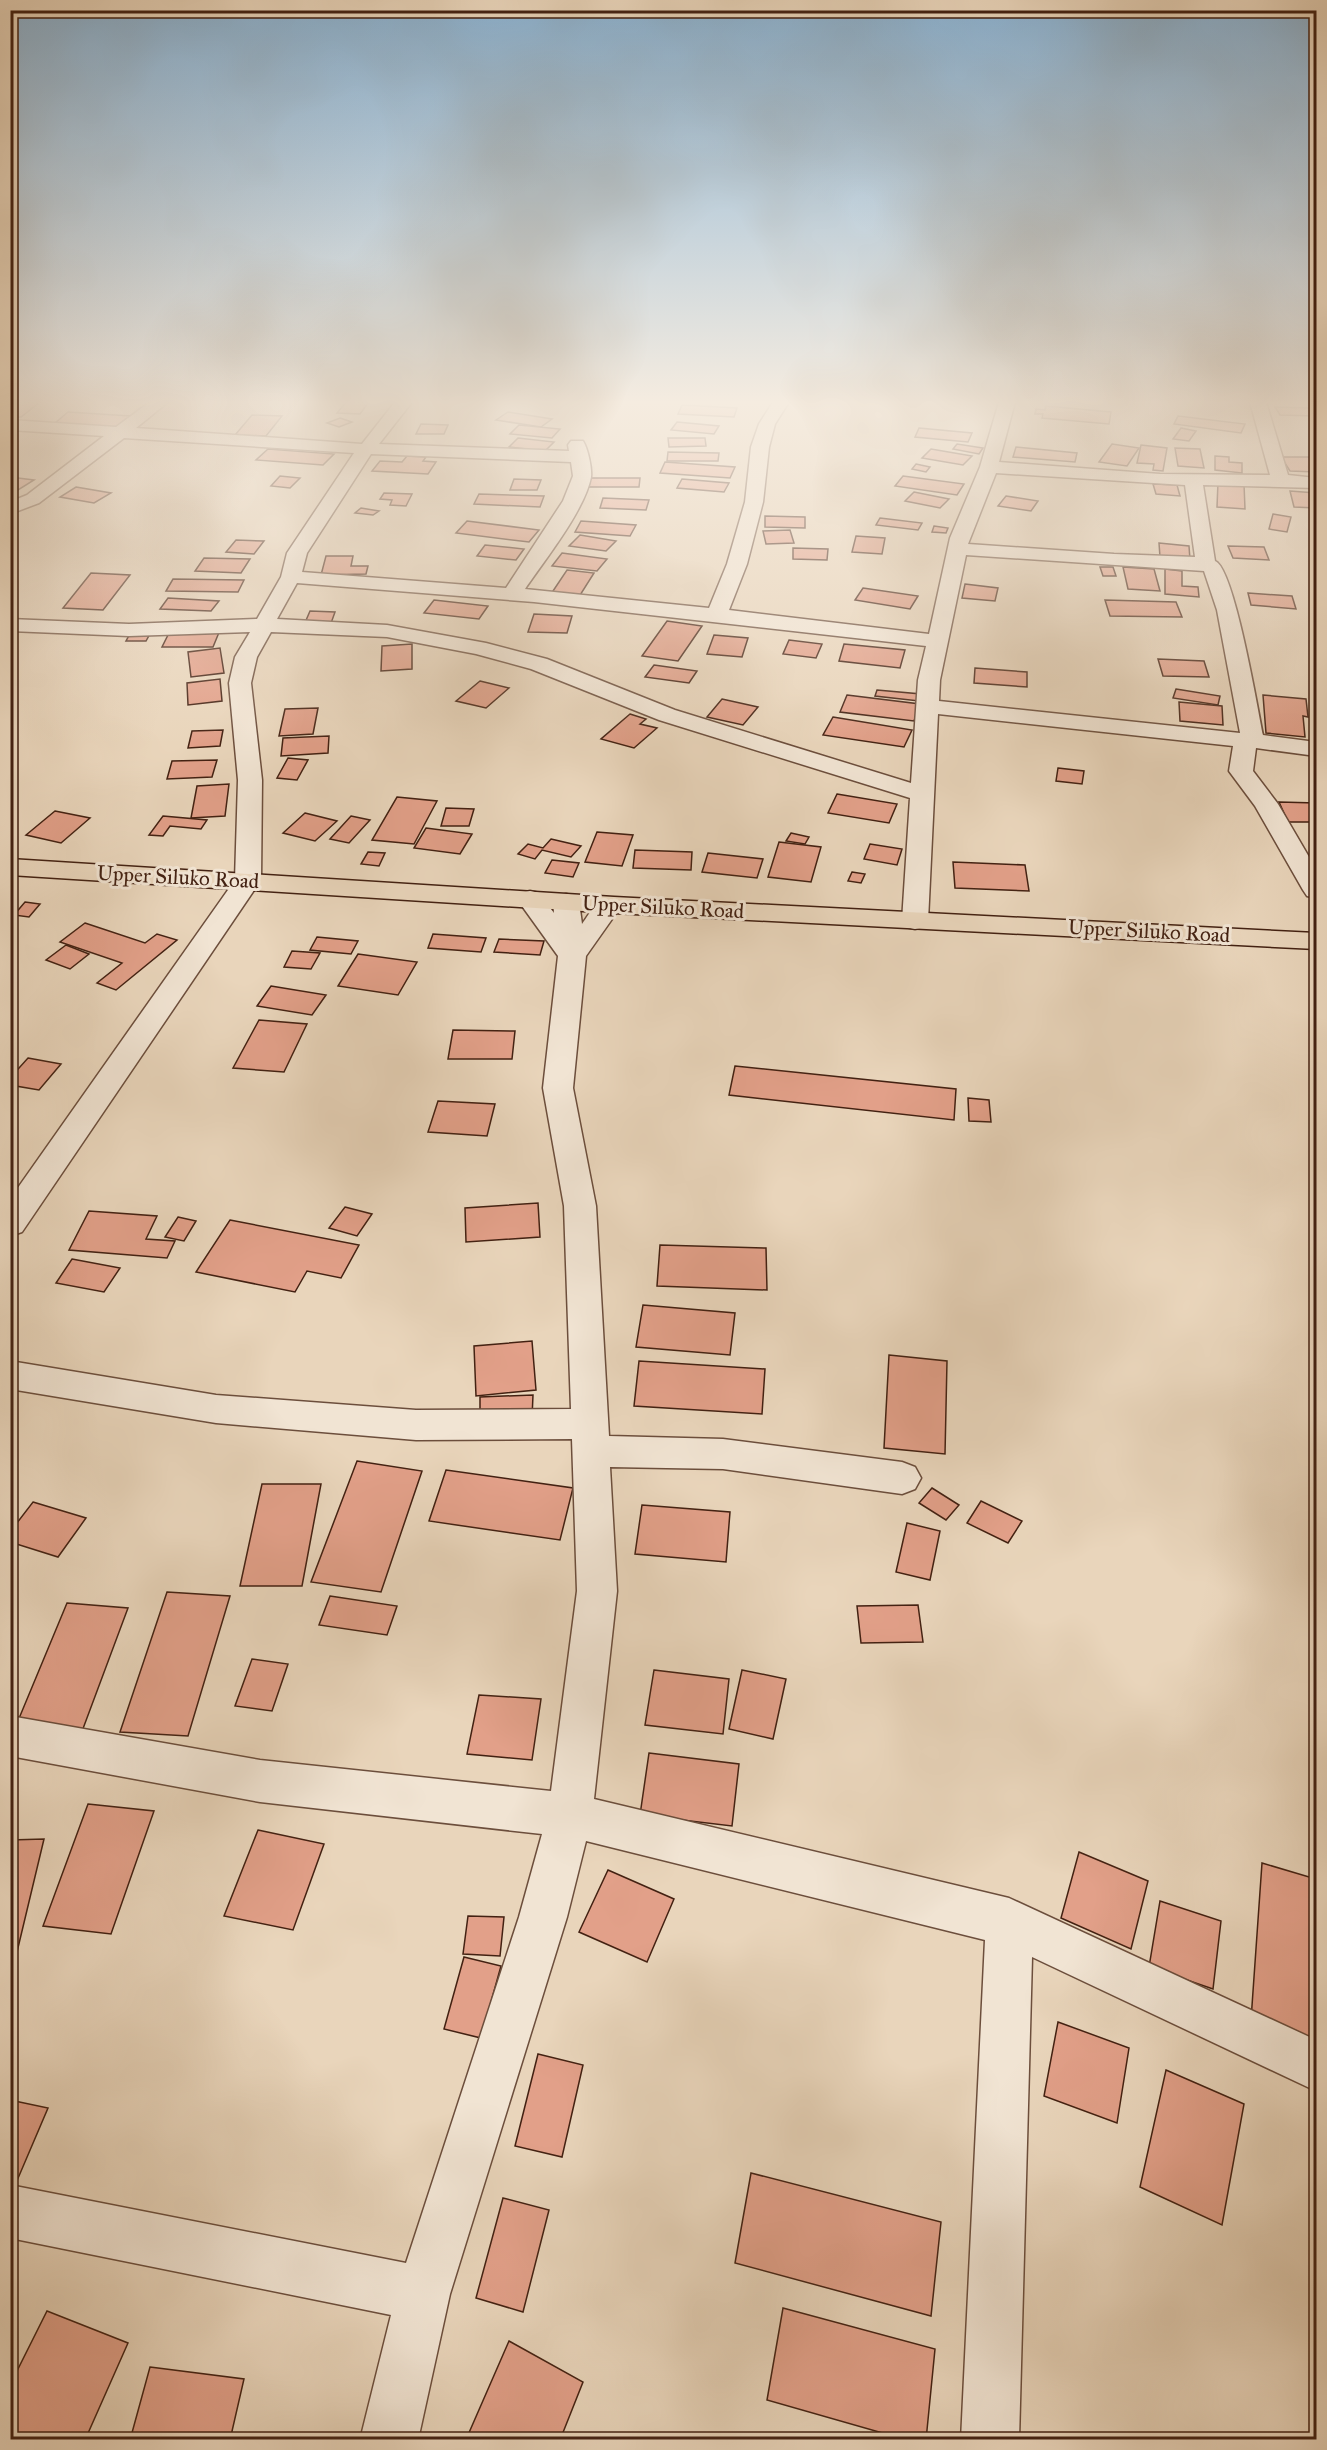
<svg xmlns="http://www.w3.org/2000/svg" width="1327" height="2450" font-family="'IM FELL Great Primer',serif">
<rect width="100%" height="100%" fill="#e9d5bb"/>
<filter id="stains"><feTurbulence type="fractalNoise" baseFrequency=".00333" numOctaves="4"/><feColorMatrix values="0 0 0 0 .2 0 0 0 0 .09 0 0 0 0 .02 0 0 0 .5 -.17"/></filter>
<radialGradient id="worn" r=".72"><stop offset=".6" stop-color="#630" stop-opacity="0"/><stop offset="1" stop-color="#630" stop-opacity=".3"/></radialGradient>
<g fill="#e2a089" stroke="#432112" stroke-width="1.5">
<polygon points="14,402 40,402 21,417 10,417 10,404"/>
<polygon points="346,402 369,402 360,414 337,413"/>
<polygon points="682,405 737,408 734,417 678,414"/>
<polygon points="1046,406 1111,412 1109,424 1042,418 1043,414 1035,414 1036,409 1045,410"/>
<polygon points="1275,407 1310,408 1314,416 1280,415"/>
<polygon points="68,412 130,416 117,427 55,423"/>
<polygon points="508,412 552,419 541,427 496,420"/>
<polygon points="252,415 282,416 266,436 235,435"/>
<polygon points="1178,416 1245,424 1241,433 1174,424"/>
<polygon points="340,418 352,422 339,427 327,423"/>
<polygon points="677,422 719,426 714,434 671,430"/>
<polygon points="421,424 448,425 444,434 416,434"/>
<polygon points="519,425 560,429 552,438 510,434"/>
<polygon points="919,428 972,433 968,442 915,437"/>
<polygon points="1181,428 1196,431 1189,441 1173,439"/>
<polygon points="518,438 554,442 545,451 509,447"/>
<polygon points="668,438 705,438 706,446 669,447"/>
<polygon points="957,444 983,448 979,454 953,449"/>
<polygon points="1112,444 1139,448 1127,466 1099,462"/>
<polygon points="1141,445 1167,448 1163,471 1153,470 1154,464 1137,463"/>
<polygon points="1016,447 1077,453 1075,462 1013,457"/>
<polygon points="1175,448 1200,449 1204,468 1178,466"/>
<polygon points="268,449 334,454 323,465 256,460"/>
<polygon points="931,449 972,456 963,465 922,458"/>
<polygon points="668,452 719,453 718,461 667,461"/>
<polygon points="407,456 426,457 423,461 436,462 428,474 372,471 380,461 402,462"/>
<polygon points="1215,456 1229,457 1229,462 1242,463 1242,473 1215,470"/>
<polygon points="1281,457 1310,457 1316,472 1290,471"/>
<polygon points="665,462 735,467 730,478 660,473"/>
<polygon points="916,464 930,467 926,472 912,469"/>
<polygon points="280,476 300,478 290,488 271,486"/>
<polygon points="903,476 964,484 957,495 895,486"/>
<polygon points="10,477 34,480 18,490 10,489"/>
<polygon points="585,478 640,478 639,487 583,487"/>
<polygon points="514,479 541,480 537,490 510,490"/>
<polygon points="682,479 729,483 724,492 677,488"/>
<polygon points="1218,482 1244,484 1245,509 1217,507"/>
<polygon points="1153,484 1177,485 1180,496 1156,494"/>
<polygon points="76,487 111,493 94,503 60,497"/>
<polygon points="1290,491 1316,493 1316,508 1294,507"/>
<polygon points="914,492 949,499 940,508 905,501"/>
<polygon points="384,493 412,494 406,506 390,505 392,500 380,499"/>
<polygon points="479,494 544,496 540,507 474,504"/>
<polygon points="1006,496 1038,501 1031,511 998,506"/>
<polygon points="603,498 649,500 646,510 600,508"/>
<polygon points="361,508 379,511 373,515 355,513"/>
<polygon points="1273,514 1291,517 1287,532 1269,529"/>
<polygon points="765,516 805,517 805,528 765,527"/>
<polygon points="880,518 922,523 918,530 876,525"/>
<polygon points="467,521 539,530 529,542 456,533"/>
<polygon points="581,521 636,525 630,536 575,532"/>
<polygon points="934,526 948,528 946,533 932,532"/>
<polygon points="790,530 794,543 766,544 763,531"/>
<polygon points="580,535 616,541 606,551 569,546"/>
<polygon points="856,536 885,538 882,554 852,552"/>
<polygon points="236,540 264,541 254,554 226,552"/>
<polygon points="1159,543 1189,546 1190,560 1160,557"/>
<polygon points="485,545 524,549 516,560 477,556"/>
<polygon points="1228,546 1264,547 1269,560 1233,558"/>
<polygon points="793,548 828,549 827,560 793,559"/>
<polygon points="562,553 607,559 597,571 552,566"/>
<polygon points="326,556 353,556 351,566 368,566 366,574 321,575"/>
<polygon points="204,558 250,559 241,573 195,571"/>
<polygon points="1100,567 1113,567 1116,576 1103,576"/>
<polygon points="1123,567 1154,569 1160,591 1128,589"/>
<polygon points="1165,569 1182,571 1182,586 1198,587 1199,597 1165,594"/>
<polygon points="567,570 594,573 577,600 549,597"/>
<polygon points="91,573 130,575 103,610 63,608"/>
<polygon points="173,579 244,580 238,592 166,591"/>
<polygon points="965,584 998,588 995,601 962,598"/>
<polygon points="863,588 918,596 910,609 855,600"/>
<polygon points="1248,593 1292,596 1296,609 1251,605"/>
<polygon points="168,598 219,601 211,611 160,609"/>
<polygon points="434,600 488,606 479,619 424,613"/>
<polygon points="1105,600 1176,602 1182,617 1110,616"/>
<polygon points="310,611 335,612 330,626 304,625"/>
<polygon points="534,614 572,616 567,633 528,632"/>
<polygon points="667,621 702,626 678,661 642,656"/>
<polygon points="220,630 213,647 162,647 170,631"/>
<polygon points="131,632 151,632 146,641 126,641"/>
<polygon points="714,635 748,638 742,657 707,654"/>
<polygon points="789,640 822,644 816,658 783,654"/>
<polygon points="412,644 412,669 381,671 382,646"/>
<polygon points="844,644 905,650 900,668 839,661"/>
<polygon points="220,648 224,673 191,677 188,652"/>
<polygon points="1158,659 1204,661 1209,677 1163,676"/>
<polygon points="654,665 697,671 689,683 645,677"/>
<polygon points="975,668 1027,672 1027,687 974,683"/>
<polygon points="220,679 222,701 188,705 187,683"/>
<polygon points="480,681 509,688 486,708 456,701"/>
<polygon points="1176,689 1220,696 1218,705 1173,698"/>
<polygon points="877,690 921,694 919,701 875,696"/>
<polygon points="847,695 920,704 914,721 840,712"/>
<polygon points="1263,695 1306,699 1308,717 1303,716 1305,737 1266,733"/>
<polygon points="722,699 758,707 743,725 707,717"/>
<polygon points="1179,702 1222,706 1223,725 1180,721"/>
<polygon points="318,708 313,734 279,736 285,709"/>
<polygon points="630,714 646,719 640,724 657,728 634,748 601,739"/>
<polygon points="833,717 912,730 904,747 823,735"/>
<polygon points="223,730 220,746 188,748 192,731"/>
<polygon points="329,736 328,753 281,756 283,738"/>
<polygon points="288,758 308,760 297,780 277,778"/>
<polygon points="217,760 212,777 167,779 172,761"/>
<polygon points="1058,768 1084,771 1082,784 1056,781"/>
<polygon points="229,784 225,816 191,818 197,786"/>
<polygon points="837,794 897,804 889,823 828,813"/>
<polygon points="397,797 437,801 414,844 372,840"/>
<polygon points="1279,802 1316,803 1316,822 1288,822"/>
<polygon points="446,808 474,809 469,826 441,826"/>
<polygon points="55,811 90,818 61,843 26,835"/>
<polygon points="305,813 337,821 315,841 283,833"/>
<polygon points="163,816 207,820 201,829 170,826 163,836 149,835"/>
<polygon points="351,816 370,820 349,843 330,839"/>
<polygon points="426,828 472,834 460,854 414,848"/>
<polygon points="597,832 633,835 622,866 585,862"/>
<polygon points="791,833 809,837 805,844 786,841"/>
<polygon points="551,839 581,846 571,857 542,850 535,859 518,854 528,844 543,848"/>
<polygon points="779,842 821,847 811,882 768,877"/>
<polygon points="870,844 902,849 897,865 864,859"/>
<polygon points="635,850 692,852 691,870 633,868"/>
<polygon points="368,852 385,853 379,866 361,864"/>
<polygon points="708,853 763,859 757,878 702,872"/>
<polygon points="552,860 579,863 573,877 545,873"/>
<polygon points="953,862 1025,865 1029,891 955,888"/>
<polygon points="852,872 865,874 861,883 848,881"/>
<polygon points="25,902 40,904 29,917 14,915"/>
<polygon points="85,923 145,943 157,934 177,940 116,990 97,983 122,963 60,942"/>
<polygon points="433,934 486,938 481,952 428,948"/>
<polygon points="317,937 358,941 351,954 310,950"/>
<polygon points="499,939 544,941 540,955 494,952"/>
<polygon points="66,945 89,954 70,969 46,960"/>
<polygon points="292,951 320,953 311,969 284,967"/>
<polygon points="358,954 417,962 398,995 338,986"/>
<polygon points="271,986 326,995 312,1015 257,1006"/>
<polygon points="259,1020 307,1024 284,1072 233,1068"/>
<polygon points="453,1030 515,1031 512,1059 448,1059"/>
<polygon points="28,1058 61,1064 39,1090 10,1085 10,1078"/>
<polygon points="735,1066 956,1089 954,1120 729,1095"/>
<polygon points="968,1098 989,1100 991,1122 969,1121"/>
<polygon points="438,1101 495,1104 487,1136 428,1132"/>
<polygon points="538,1203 540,1237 466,1242 465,1208"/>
<polygon points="345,1207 372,1214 357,1236 329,1228"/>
<polygon points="89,1211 157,1216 146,1239 175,1241 167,1258 69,1250"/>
<polygon points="178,1217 196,1221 184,1241 165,1237"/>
<polygon points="230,1220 359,1245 341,1278 307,1271 295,1292 196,1272"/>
<polygon points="660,1245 766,1248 767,1290 657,1286"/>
<polygon points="72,1259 120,1268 104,1292 56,1283"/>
<polygon points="643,1305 735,1313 730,1355 636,1347"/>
<polygon points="532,1341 536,1390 476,1396 474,1346"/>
<polygon points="889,1355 947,1361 945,1454 884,1448"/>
<polygon points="639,1361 765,1369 762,1414 634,1406"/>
<polygon points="533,1395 532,1418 480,1419 480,1397"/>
<polygon points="357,1461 422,1471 381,1592 311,1582"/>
<polygon points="446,1470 573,1488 560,1540 429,1521"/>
<polygon points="262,1484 321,1484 302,1586 240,1586"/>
<polygon points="932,1488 959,1505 946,1520 919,1503"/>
<polygon points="981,1501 1022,1521 1008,1543 967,1523"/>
<polygon points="33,1502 86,1518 58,1557 10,1542 10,1532"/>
<polygon points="642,1505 730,1512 726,1562 635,1554"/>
<polygon points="907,1523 940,1531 930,1580 896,1572"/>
<polygon points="167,1592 230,1596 188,1736 120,1732"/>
<polygon points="330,1596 397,1606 387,1635 319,1625"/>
<polygon points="67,1603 128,1608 81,1734 15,1728"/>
<polygon points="918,1605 923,1642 861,1643 857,1606"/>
<polygon points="252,1659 288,1664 272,1711 235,1706"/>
<polygon points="654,1670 729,1679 723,1734 645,1725"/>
<polygon points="742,1670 786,1679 773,1739 729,1729"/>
<polygon points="479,1695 541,1699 532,1760 467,1754"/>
<polygon points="649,1753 739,1764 732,1826 640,1815"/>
<polygon points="88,1804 154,1811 111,1934 43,1926"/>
<polygon points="258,1830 324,1844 293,1930 224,1916"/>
<polygon points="44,1839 17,1952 10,1952 10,1840"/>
<polygon points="1079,1852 1148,1881 1131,1949 1061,1918"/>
<polygon points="1262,1863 1316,1879 1316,2041 1251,2020"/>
<polygon points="608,1870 674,1899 647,1962 579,1932"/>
<polygon points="1160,1901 1221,1921 1213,1989 1149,1967"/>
<polygon points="468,1916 504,1917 500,1956 463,1954"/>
<polygon points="464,1957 501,1966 481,2038 444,2029"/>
<polygon points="1058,2022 1129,2048 1117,2123 1044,2096"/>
<polygon points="538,2054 583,2065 562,2157 515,2146"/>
<polygon points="1166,2070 1244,2104 1222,2225 1140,2187"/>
<polygon points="10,2100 48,2108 16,2183 10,2182"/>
<polygon points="751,2173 941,2222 931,2316 735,2263"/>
<polygon points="503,2198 549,2210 523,2312 476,2298"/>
<polygon points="783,2308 935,2349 926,2440 907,2440 767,2400"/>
<polygon points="47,2311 128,2343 85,2440 10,2440 10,2385"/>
<polygon points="509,2341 583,2382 560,2440 475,2440 468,2435"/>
<polygon points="150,2367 244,2379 230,2440 130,2440"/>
</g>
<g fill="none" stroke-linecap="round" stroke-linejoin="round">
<defs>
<g id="minor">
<path d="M150 402H168L136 428 362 444 395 402H412L379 444 569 451 568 445 571 441H583C588 449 592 468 591 477 585 510 544 561 525 589L709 608 727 564 745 502 751 447 759 424 773 402H789L775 424 769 447 763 502 747 564 729 610 929 634 950 538 980 467 999 402H1015L999 462 1160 474 1270 475 1250 402H1266L1288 475 1316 478V488L1203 485 1215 561C1234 567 1258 711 1263 735L1316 742V756L1256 748 1253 771 1278 804 1316 869V898L1307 896 1303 890 1255 806 1229 771 1233 746 938 714 928 921 924 927 915 929 906 927 902 921 910 798 659 720 531 669 476 654 387 637 271 632 257 657 251 683 262 780 261 880 22 1232 10 1236V1199L235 880 238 780 229 683 235 657 250 632 129 636 10 631V619L129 624 257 619 281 577 287 553 354 453 124 438 39 503 10 514V502L27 495 104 436 10 430V420L116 427ZM371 454 571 462 573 476 563 501 506 588 302 572 307 553ZM996 473 1185 485 1195 557 1114 554 968 544ZM966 555 1204 571 1217 610 1240 733 939 701 940 680ZM297 583 534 602 926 646 918 680 911 783 675 710 547 659 486 643 387 625 277 619Z"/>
<path d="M530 891 539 893 554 913 553 902 557 896 566 894 575 896 579 902 582 924C593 909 598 894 618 899L622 905 586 956 573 1088 596 1206 609 1436 723 1439 902 1462 915 1467 921 1478 915 1489 902 1494 723 1469 610 1467 617 1591 594 1799 1009 1898 1316 2040V2091L1032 1957 1019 2440H961L985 1940 586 1841 567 1917 450 2294 418 2440H360L391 2315 10 2238V2185L406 2263 519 1917 542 1834 260 1802 10 1756V1716L260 1760 551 1791 577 1591 572 1439 416 1440 216 1423 10 1389V1361L216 1395 416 1410 571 1409 564 1206 543 1088 558 956 517 899 521 893Z"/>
</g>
<polygon id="major" points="10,859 614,897 1316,933 1316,949 614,913 10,875"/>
</defs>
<use href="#minor" stroke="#6c4e3c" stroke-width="3"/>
<use href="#major" stroke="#432112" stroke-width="3"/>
<use href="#minor" fill="#f1e4d3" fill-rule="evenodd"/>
<use href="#major" fill="#e9d5bb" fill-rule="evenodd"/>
</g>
<linearGradient id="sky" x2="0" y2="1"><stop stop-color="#8ab4d6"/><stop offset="0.54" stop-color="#f5ece0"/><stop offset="1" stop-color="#f5ece0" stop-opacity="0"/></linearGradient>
<rect width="1327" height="745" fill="url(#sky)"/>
<g text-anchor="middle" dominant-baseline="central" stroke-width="6" stroke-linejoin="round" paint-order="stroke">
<g font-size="21" fill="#432112" stroke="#f1e4d3">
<text transform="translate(178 877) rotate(3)">Upper Siluko Road</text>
<text transform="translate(663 907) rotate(3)">Upper Siluko Road</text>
<text transform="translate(1149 931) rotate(3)">Upper Siluko Road</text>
</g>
</g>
<rect width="1327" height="2450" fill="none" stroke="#e9d5bb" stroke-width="36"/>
<rect x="12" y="12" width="1303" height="2426" fill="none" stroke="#432112" stroke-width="3"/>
<rect x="18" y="18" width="1291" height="2414" fill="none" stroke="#432112" stroke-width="1.5"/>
<rect width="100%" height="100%" filter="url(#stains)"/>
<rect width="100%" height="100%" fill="url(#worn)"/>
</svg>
